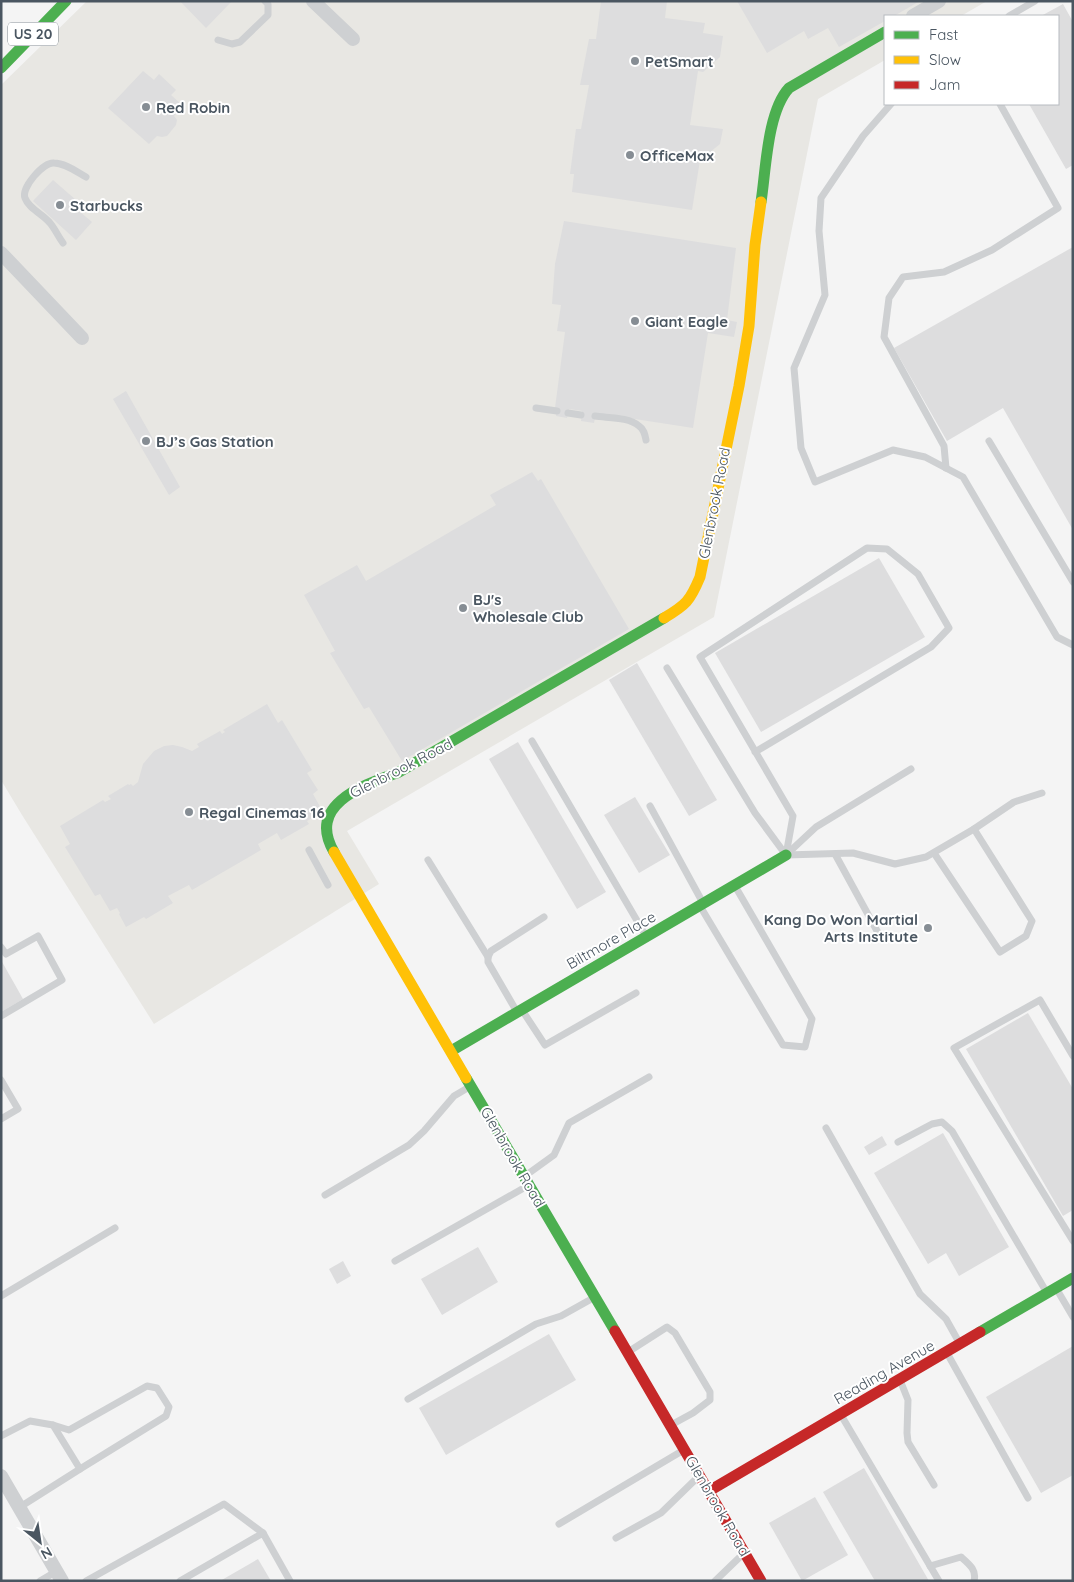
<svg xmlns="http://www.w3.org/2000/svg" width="1074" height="1582" font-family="Quicksand,sans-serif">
<rect width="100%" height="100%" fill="#f4f4f4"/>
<polygon fill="#e8e7e3" points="87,1 987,1 961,16 885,16 885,60 818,99 714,617 347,831 379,884 154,1024 22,815 1,780 1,85"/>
<g fill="#ddddde">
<polygon points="180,1 232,1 206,28"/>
<polygon points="601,1 667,1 665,18 705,23 703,33 723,36 720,57 703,72 698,71 690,125 723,129 720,144 700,160 692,210 572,192 574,174 570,174 576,129 581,129 589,85 580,85 589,39 596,39"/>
<polygon points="737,1 920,1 894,16 885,16 885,21 839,47 828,28 808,39 804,31 767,53"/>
<polygon points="1063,4 1073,22 1073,165 1066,169 1029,104 1058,104 1058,16 1041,16"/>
<polygon points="143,71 154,80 159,74 176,90 171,95 183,106 174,116 177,120 176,125 167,136 162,137 157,136 149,144 108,108"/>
<polygon points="53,180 84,207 80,212 92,222 76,240 33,201"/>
<polygon points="564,221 736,248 727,320 737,322 734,337 708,333 693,428 596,413 594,423 581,421 582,411 569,409 567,418 556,416 557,408 555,408 565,332 557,331 561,305 552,304 555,264"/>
<polygon points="1073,247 1073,530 1003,408 947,441 894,348"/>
<polygon points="126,391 180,487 169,495 113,399"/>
<polygon points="532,472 538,481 541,479 629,629 402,761 369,707 364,709 330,653 335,651 304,595 357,565 366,581 496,505 490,495"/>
<polygon points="879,558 925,637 761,732 715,653"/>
<polygon points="637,663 717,800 689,816 609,680"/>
<polygon points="267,704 278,723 282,720 312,770 307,773 318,790 313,794 323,812 307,821 309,824 281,840 277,833 258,844 261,850 192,890 189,885 168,896 173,903 146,919 144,917 126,927 119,914 120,913 117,908 110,911 100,894 95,896 65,847 70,844 60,826 103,800 105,802 111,799 108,796 128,784 129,785 131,784 133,786 138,782 143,764 154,751 164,746 173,745 182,747 192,751 199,747 197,744 220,731 222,734 225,732 223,730"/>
<polygon points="518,742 606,892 577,909 489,759"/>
<polygon points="635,797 670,855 639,873 604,815"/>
<polygon points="1,960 23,999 1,1012"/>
<polygon points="1028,1013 1073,1089 1073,1210 1063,1216 966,1049"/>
<polygon points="943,1133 1009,1247 959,1276 946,1253 928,1264 874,1173"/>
<polygon points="882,1136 887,1145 869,1155 864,1147"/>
<polygon points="478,1247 498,1282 442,1315 421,1279"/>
<polygon points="343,1261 351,1276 337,1284 329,1269"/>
<polygon points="549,1334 576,1380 446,1455 419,1408"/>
<polygon points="1073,1346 1073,1475 1041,1493 986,1397"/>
<polygon points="864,1468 929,1581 875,1581 823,1492"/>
<polygon points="815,1497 848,1555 802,1581 769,1523"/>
<polygon points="258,1559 271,1581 220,1581"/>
</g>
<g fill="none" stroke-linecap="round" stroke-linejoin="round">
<g stroke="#ced0d2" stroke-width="7">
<polyline points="1009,16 1035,1"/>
<polyline points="218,40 232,44 240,42 268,15 268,4 265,1"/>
<polyline points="891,104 863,136 821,198 819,231 825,295 794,368 801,448 815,482 893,450 925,457 963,477 1057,637 1073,645"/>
<path d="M63 243C58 236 55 229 50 223 43 214 29 209 25 198 21 188 43 162 54 163 65 163 77 172 86 177"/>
<polyline points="536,408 557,411"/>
<polyline points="568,413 581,415"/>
<path d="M595 416C608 418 629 417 639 426 644 429 645 435 646 440"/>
<polyline points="989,441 1073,582"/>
<polyline points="946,468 944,446 884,337 889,298 903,277 944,272 992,250 1058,208 1000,104"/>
<polyline points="667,668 755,813 786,855"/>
<polyline points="532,741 646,936"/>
<polyline points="755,752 931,647 949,628 918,574 887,549 867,548 700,657 793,816 786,855"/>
<polyline points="650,806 703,903"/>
<polyline points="974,829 1014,802 1042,793"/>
<polyline points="309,850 328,885"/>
<polyline points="835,854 882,940"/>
<polyline points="786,855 853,853 895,864 926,857 974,829 1032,921 1026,936 1000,952 934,853"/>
<polyline points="786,855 816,827 911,769"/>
<polyline points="428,860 488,957"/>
<polyline points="700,906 783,1045 805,1047 812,1019 735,886"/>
<polyline points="1,947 6,954 38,936 62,980 1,1016"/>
<polyline points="522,1010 545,1045 636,993"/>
<polyline points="517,1012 488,962 488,957 491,951 544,917"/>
<polyline points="1073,1056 1040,1000 954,1048 1073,1241"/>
<polyline points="1,1080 18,1109 1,1119"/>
<polyline points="826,1128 920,1294 946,1319 960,1344"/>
<polyline points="898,1142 932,1124 942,1122 952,1131 1047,1293"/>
<polyline points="525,1176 554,1155 569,1123 649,1077"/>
<polyline points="325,1195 409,1145 424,1131 454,1096 471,1086"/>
<polyline points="395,1261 529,1185"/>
<polyline points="1056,1288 1073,1317"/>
<polyline points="1,1296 115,1228"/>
<polyline points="628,1352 667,1327 675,1333 710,1392 710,1400 693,1413 671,1425"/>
<polyline points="947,1353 1028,1498"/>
<polyline points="900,1380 908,1400 907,1433 908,1442 934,1485"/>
<polyline points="408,1399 536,1324 561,1316 595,1297"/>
<polyline points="841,1415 939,1581"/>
<polyline points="53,1425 69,1430 147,1386 157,1388 169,1407 166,1416 80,1469"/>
<polyline points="1,1436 30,1421 53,1425 80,1469 20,1507"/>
<polyline points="559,1524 682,1451"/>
<polyline points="616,1538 661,1513 698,1477"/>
<path d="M930 1566 961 1557C969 1564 977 1570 974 1581"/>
<polyline points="40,1581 57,1571"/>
<polyline points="86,1581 224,1504 263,1533"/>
<polyline points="180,1581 263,1533 290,1581"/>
<polyline points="715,1581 743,1554"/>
</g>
<g stroke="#ced0d2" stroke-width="14">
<polyline points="313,1 353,39"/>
<polyline points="913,16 939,1"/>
<polyline points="1,253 82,338"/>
<polyline points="1,1476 62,1581"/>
</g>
<g stroke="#4caf50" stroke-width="11">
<polyline points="1,68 66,1"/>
<path d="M761 202C766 170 767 112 789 88L885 32"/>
<path d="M334 852C306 804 364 785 399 772L664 618"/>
<polyline points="451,1051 786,855"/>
<polyline points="466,1078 615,1331"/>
<polyline points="980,1332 1073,1278"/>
</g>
<g stroke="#ffc107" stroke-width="11">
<path d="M664 618C686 605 690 601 700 577L739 386 749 326 755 245 761 202"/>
<polyline points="334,852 466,1078"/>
</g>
<g stroke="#c62828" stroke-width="11">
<polyline points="615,1331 761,1581"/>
<polyline points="709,1491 980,1332"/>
</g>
</g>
<g fill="#868d94" stroke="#fff" stroke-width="2">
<circle cx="635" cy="61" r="5"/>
<circle cx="146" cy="107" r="5"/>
<circle cx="630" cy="155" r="5"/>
<circle cx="60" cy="205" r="5"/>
<circle cx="635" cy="321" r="5"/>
<circle cx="146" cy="441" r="5"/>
<circle cx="463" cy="608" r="5"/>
<circle cx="189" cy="812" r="5"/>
<circle cx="928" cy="928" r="5"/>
</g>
<g text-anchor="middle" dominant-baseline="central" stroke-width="4" stroke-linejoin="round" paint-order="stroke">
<rect fill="#fff" stroke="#808990" stroke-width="1" x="8" y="22.5" width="50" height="23" rx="4"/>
<g font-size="14" font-weight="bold" fill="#4a5661">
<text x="33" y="34">US 20</text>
</g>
<g font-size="15" font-weight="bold" fill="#4a5661" stroke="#fff" text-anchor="start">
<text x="645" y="61">PetSmart</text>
<text x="156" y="107">Red Robin</text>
<text x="640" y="155">OfficeMax</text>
<text x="70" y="205">Starbucks</text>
<text x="645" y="321">Giant Eagle</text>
<text x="156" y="441">BJ’s Gas Station</text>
<text x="473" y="599">BJ's<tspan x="473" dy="17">Wholesale Club</tspan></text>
<text x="199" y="812">Regal Cinemas 16</text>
<text x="918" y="919" text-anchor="end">Kang Do Won Martial<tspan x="918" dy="17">Arts Institute</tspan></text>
</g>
<g font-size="15" fill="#4a5661" stroke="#fff">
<text transform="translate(714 503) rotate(-79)">Glenbrook Road</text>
<text transform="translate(401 768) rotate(-27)">Glenbrook Road</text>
<text transform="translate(611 940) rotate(-30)">Biltmore Place</text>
<text transform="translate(513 1157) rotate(60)">Glenbrook Road</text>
<text transform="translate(884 1372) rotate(-30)">Reading Avenue</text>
<text transform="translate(718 1506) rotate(60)">Glenbrook Road</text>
</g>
</g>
<rect width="1074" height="1582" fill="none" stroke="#4a5661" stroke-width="5"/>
<rect x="884" y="15" width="175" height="90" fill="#ffffff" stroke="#b7bbc0"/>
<rect x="894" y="31" width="25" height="8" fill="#4caf50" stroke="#b7bbc0"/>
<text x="929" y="40" font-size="15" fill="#4a5661">Fast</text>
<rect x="894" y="56" width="25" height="8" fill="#ffc107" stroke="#b7bbc0"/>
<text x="929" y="65" font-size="15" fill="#4a5661">Slow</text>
<rect x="894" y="81" width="25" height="8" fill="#c62828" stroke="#b7bbc0"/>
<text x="929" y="90" font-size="15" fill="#4a5661">Jam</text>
<g transform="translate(40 1542) rotate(150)" stroke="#ffffff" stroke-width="4" paint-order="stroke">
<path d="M0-4L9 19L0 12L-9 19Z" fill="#4a5661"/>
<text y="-8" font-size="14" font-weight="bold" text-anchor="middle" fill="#4a5661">N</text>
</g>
</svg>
